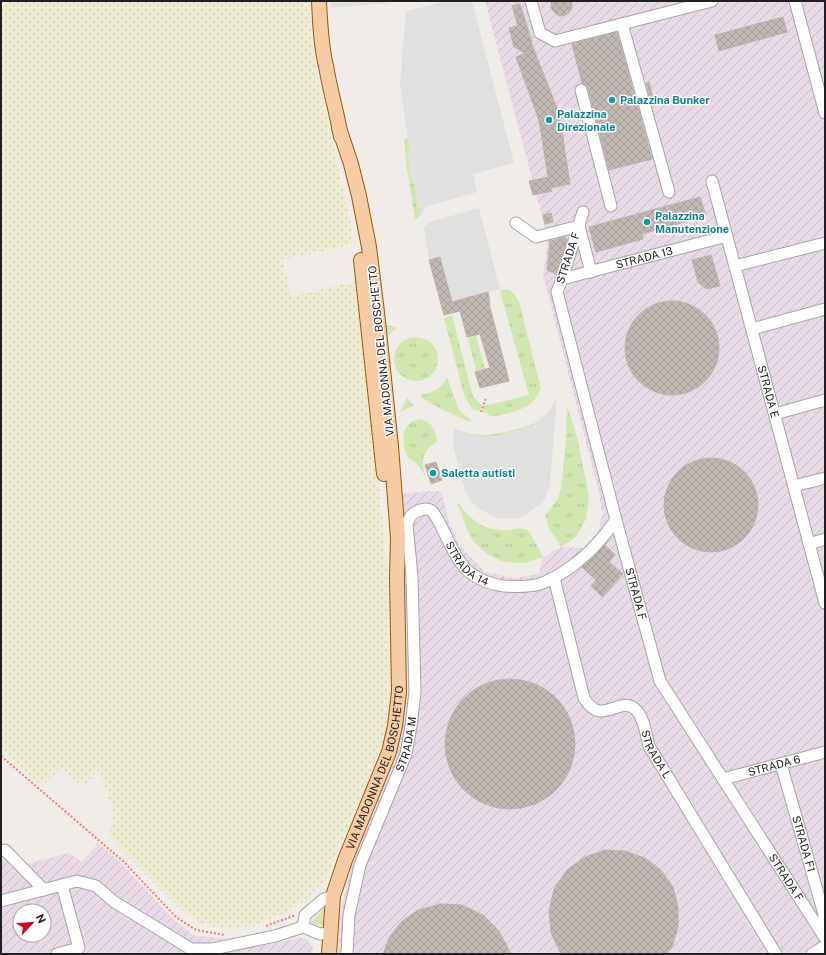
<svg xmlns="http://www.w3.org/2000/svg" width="826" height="955" font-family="'Public Sans',sans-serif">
<defs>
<pattern id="industrial-furrows" width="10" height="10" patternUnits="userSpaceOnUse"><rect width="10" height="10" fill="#e9dae7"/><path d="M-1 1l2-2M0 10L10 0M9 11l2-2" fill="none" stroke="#c8bbc6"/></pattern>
<pattern id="farmland-dots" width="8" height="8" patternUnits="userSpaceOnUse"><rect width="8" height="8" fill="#eeedd4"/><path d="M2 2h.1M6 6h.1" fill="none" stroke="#cccbb6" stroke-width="1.8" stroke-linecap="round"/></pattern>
<pattern id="grass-tufts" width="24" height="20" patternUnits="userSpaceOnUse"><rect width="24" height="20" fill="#d0e7b0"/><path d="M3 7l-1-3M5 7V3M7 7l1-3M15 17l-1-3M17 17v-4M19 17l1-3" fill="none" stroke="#b2c697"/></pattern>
<pattern id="building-cross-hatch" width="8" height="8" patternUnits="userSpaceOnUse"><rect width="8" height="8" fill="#c1b8b4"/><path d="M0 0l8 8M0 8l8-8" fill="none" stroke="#a69e9a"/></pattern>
</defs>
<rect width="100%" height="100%" fill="#f0ece7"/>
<g fill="url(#industrial-furrows)" fill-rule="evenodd">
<polygon points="485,1 825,1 825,954 338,954 340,915 352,864 397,753 403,726 408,692 406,577 400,494 430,491 441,491 450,524 460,546 485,572 515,578 539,574 543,557 561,547 584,548 598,532 602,514 599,492 543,275 548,239"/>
<path d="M98 843 121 863 173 919 193 935 224 939 256 934 273 929 277 943 298 938H305L309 942 313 948 312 954H1V857L12 855 26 864 69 853 82 862ZM20 911H44V935H20Z"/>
</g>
<polygon fill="url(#farmland-dots)" points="10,1 310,1 310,19 312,42 316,67 350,222 353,244 283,260 291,296 358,281 388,579 390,693 387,725 380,750 335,858 324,881 309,897 289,911 254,926 225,928 199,923 182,910 129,857 108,835 114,813 98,769 84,787 61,768 42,786 1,749 1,7"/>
<g fill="url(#grass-tufts)">
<polygon points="407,138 408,139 412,153 407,154 421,214 416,220 415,219 407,169 404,140"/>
<path d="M506 289C513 291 515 295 519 301L541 389C538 394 535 400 530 404 525 409 498 417 491 416 488 415 485 413 482 412L484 406 529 395 500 291Z"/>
<path d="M452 316 473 396 477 401 482 405 480 411C472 411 468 402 464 395L444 318Z"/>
<polygon points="383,322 386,325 397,328 392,332 385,339"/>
<polygon points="476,336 485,369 476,371 468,338"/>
<circle cx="416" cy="359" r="22"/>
<path d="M447 377 457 405 461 412 471 420 470 422 441 409 422 398 421 395C433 393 442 388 447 377Z"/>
<polygon points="407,398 414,405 400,412"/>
<polygon points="567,406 577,437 589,496 586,519 576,537 561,547 549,528 545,516 558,498 561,488 566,441"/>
<path d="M421 419C433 423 435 430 437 442 421 450 422 461 425 476 422 471 420 467 416 463 413 461 410 460 408 457 403 449 401 431 409 424 412 421 416 420 421 419Z"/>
<path d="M534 424V425C521 429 487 442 475 435L476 434C496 437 515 429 534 424Z"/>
<path d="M457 502C472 520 483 532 509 530 514 529 522 527 527 530 532 534 540 551 543 557L525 563 503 562 487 554 474 542 467 529Z"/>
<polygon points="327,905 324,925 311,923"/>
</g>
<g fill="#e0e0e0">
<polygon points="331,1 389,1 388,3 331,8"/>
<polygon points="447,1 472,1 514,163 473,174 477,192 427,206 421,214 407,154 412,152 408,139 400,84 406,11"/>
<polygon points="479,208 500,289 452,302 440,257 429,260 424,228 427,224 430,222"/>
<polygon points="556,398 556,410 550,483 546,497 540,504 527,514 519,518 510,518 500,519 491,515 477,507 470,500 466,494 453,445 454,429 475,435 476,436 479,437 493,436 509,433 534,425 534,423 547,414 551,408"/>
</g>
<g fill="url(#building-cross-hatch)" stroke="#c1b2aa">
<polygon points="551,1 572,1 572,6 571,10 569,13 566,15 559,16 553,11 551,8"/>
<polygon points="520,4 532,42 531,42 557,108 561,125 570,184 550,188 552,191 533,195 529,181 548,177 540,126 537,115 516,57 525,53 514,47 509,28 518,26 512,6"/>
<polygon points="783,17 787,32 719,51 715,35"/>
<polygon points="617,32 652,159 609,170 588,88 586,85 582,83 572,44"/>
<polygon points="649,82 654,101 651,102 646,83"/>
<polygon points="700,197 706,216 642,234 643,239 596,252 589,227"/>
<polygon points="551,213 553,222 545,224 543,215"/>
<polygon points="565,237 567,241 556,274 547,270 550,241"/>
<polygon points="711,255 720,286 706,289 698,282 692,260"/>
<polygon points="440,257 452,302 488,292 490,303 489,303 509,381 480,388 475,372 490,368 480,334 467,337 460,311 444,315 429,260"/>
<circle cx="672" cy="348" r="47"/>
<circle cx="711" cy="505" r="47"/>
<polygon points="436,462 442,480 431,484 425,465"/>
<polygon points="605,545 615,555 609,562 623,574 602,597 591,586 596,580 582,567"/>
<circle cx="510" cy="744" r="65"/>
<polygon points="605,850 625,851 645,858 661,870 673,887 678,907 678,927 672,947 666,954 561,954 551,933 549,911 554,889 567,870 585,857"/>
<polygon points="440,904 462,905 483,915 499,931 511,954 383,954 389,938 401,922 418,910"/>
</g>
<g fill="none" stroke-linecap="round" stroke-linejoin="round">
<defs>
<g id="minor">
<polyline points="531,1 540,33 555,41 712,1"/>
<polyline points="795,1 825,113"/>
<polyline points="622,24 669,192"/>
<polyline points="581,90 611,206"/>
<path id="s1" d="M712 181 825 603"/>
<path id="s2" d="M583 212 562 279 557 292 616 520 660 681 825 938"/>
<polyline points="516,223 536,237 579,226 591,272"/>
<polyline points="735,266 825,243"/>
<path id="s3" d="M562 279 727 236"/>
<polyline points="752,329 825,309"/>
<polyline points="775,414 825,400"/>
<polyline points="794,486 825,478"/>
<polyline points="809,544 825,539"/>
<path id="s4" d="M554 578 584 698C602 728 618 695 635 709 644 716 646 735 649 746L776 954"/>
<path id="s5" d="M781 764 823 911 825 924"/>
<path id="s6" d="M723 779 825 752"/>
<polyline points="1,851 5,850 44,890"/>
<polyline points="1,901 77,881 96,886 113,901 191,949 213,949"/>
<polyline points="330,933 320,934 303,927 305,915 324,899 333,896"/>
<polyline points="57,954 79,948 62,885"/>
<polyline points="212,954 213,949 275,936 303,927"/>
<path id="s7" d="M347 954 349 915 360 865 406 754 411 726 415 692 412 576 407 525C408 523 408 521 409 519 412 512 425 506 432 511 435 515 438 520 440 524 447 537 454 556 464 567 474 578 489 584 504 586 516 587 529 587 540 584 562 576 586 557 601 539 607 533 611 526 616 520"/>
<polyline points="812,954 825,946"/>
</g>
<g id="major">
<path d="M319 1C320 23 321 45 326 66 330 90 337 113 341 137"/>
<polyline points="361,260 384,474"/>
<path id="s8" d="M329 954 333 896 345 860 389 752 395 726 399 692 397 578 398 538 391 446 377 312 369 247 359 196 351 164 339 128"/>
</g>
</defs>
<use href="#minor" stroke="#a4a4a4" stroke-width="13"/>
<use href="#major" stroke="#945908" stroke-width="16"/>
<g stroke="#f37876" stroke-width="2" stroke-dasharray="2 2" stroke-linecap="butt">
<polyline points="481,412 486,398"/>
<polyline points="1,756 124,862 176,917 196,930 225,935"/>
<polyline points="266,926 296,915"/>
</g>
<use href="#minor" stroke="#fff" stroke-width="11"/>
<use href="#major" stroke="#f7cca5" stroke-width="14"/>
</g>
<g fill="#0f9aa8" stroke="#fff" stroke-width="1.5">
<circle cx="612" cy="100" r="4"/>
<circle cx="549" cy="120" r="4"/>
<circle cx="647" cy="222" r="4"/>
<circle cx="433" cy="473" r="4"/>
</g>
<g text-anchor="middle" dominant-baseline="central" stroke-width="3" stroke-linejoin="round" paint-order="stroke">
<g font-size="11" font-weight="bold" fill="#0d838f" stroke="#fff" text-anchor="start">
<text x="620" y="100">Palazzina Bunker</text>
<text x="557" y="114">Palazzina<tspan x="557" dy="13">Direzionale</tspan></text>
<text x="655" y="216">Palazzina<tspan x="655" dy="13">Manutenzione</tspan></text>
<text x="441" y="473">Saletta autisti</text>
</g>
<g font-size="11" fill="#202020" stroke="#fff">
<text transform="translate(568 258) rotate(-72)">STRADA F</text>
<text stroke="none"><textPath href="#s3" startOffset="85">STRADA 13</textPath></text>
<text transform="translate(381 351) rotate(-96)">VIA MADONNA DEL BOSCHETTO</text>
<text stroke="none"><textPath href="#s1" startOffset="218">STRADA E</textPath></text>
<text stroke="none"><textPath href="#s7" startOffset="538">STRADA 14</textPath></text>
<text stroke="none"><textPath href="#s2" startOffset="396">STRADA F</textPath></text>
<text stroke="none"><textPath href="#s7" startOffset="220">STRADA M</textPath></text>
<text stroke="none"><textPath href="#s4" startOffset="232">STRADA L</textPath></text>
<text stroke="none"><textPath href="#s6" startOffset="53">STRADA 6</textPath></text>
<text stroke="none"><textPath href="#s8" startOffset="194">VIA MADONNA DEL BOSCHETTO</textPath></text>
<text stroke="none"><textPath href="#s5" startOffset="83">STRADA F1</textPath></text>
<text stroke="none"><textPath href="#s2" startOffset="720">STRADA F</textPath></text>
</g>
</g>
<rect width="826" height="955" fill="none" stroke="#202020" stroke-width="4"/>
<g transform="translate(32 923) rotate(64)"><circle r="19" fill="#ffffff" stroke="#a6a6a6"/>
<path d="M0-3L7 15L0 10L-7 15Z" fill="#c60b1c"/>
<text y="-6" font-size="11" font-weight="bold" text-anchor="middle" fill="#202020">N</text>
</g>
</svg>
